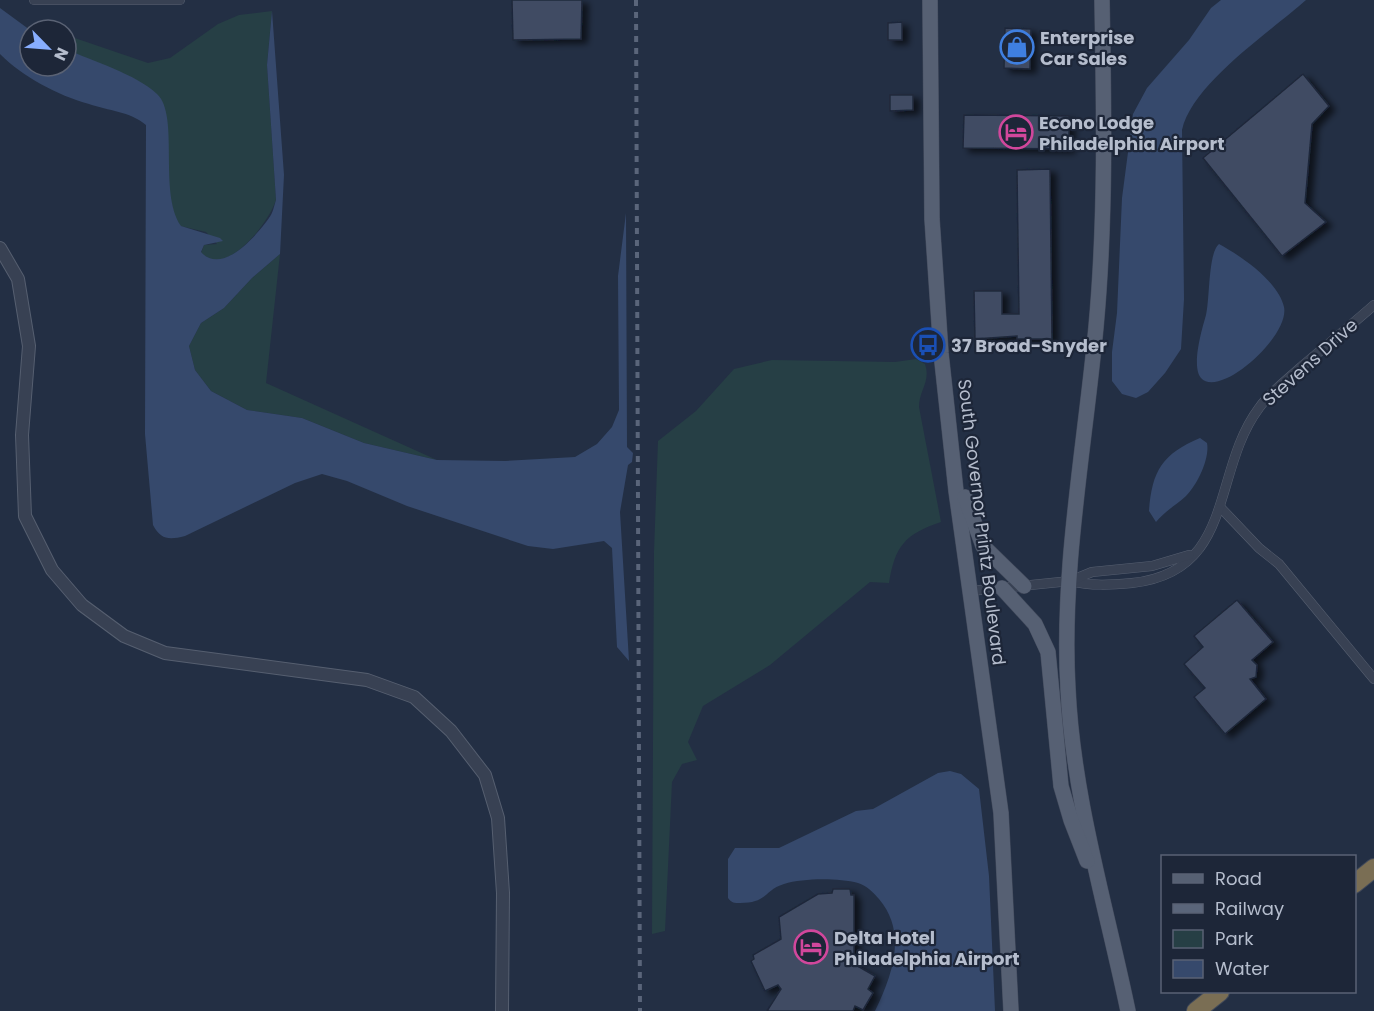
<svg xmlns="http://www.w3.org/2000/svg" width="1374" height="1011" font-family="Poppins,sans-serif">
<defs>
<filter id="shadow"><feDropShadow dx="6" dy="4" stdDeviation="3" flood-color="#0009"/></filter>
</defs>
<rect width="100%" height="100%" fill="#232f44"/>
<g fill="#263f45">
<path d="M272 11 267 65 276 200C269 222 227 279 201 253L204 245 217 244 206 232 180 226 175 219 146 86 66 49V35L148 63 170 58 218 24 239 15Z"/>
<polygon points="280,254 266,383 437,460 364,443 302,418 247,410 211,391 195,370 189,346 201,323 224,308 252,278"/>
<path d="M916 359 925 364C931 382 919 390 919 407L941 522C905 534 895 546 889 583L870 582 770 665 703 706 688 742 697 760 682 764 672 782 665 931 652 934 654 552 658 441 696 411 734 369 772 360 895 362Z"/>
</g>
<g fill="#36496c">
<path d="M1221 0H1306C1270 32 1192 84 1182 130L1184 299 1181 349 1165 373 1148 392 1136 398 1122 394 1112 381V352L1117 313 1122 198 1133 114 1147 88 1189 40 1211 8Z"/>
<path d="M0 8 30 30V66H66V49C92 61 136 74 157 94 180 115 158 193 181 226L220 238 223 241 204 245 201 252C222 276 257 235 269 218 273 213 274 206 276 200L267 65 272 11 284 175 280 254 252 278 224 308 201 323 189 346 195 370 211 391 247 410 302 418 364 443 437 460 505 461 575 457 597 444 612 427 619 410 618 276 626 213 627 447 633 453 632 462 628 465 620 512 629 661 617 647 612 548 604 541 553 549 528 546 407 506 347 481 322 474 295 483 185 536C169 540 161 540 153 525L145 434 146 125C129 111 109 111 89 104 57 95 23 77 0 54Z"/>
<path d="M1219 244C1241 256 1278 281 1284 307 1290 336 1220 399 1201 378 1191 366 1202 329 1206 315 1210 299 1208 253 1219 244Z"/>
<path d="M1200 438 1207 443C1210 459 1197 485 1186 496 1176 505 1164 512 1156 522L1149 511C1152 471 1162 454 1200 438Z"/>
<path d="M950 771 961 774 979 789 989 876 995 1011H875C892 976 908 933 879 899 873 892 867 886 858 883 838 878 804 878 784 884 764 890 768 903 740 903 734 903 732 903 728 898V859L735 848H779L856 811 873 809 938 773Z"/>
</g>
<g fill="#404c64" stroke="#1f283a" stroke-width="1.5" filter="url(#shadow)">
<polygon points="512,0 582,0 581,39 513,40"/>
<polygon points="902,22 902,40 888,40 888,23"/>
<polygon points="1005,28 1031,29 1030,69 1004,68"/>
<polygon points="1303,74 1329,106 1312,124 1305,203 1326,222 1282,256 1203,158"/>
<polygon points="890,95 913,95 913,110 890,111"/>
<polygon points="964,115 1069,116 1069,149 963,148"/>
<polygon points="1050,169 1052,339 1017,339 1017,336 975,339 974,291 1002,291 1002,314 1019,314 1017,170"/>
<polygon points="1237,600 1273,642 1252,660 1257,665 1256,677 1250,679 1266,699 1225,734 1194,697 1205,688 1184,664 1203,647 1194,636"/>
<polygon points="833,889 850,889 851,895 854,895 854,964 875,976 868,989 873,993 863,1010 855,1006 853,1011 767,1011 781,989 778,985 765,991 751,961 754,959 753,955 781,939 779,917 818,894 832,893"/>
</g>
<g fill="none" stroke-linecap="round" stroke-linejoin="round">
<defs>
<g id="minor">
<polyline points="34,0 180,0"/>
<polyline points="1220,507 1259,548 1279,564 1374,679"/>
<path d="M1070 581C1092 586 1110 585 1132 583 1236 572 1211 472 1259 408 1270 392 1287 380 1301 367 1326 346 1350 326 1374 305"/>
<polyline points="970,591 1070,581 1092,572 1152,566 1189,555"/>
</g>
<polyline id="tertiary" points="0,248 18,279 29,346 22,435 25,516 52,570 82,605 124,636 165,653 367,680 414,697 451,731 485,775 498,818 503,893 502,1011"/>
<g id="primary">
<polyline points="930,0 932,219 941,353 956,491 1001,813 1011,1011"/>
<path d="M1102 0C1104 109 1106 219 1096 327 1085 446 1061 570 1068 689 1073 798 1106 905 1128 1011"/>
<polyline points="965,497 983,546 1024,586"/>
<polyline points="1002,588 1035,624 1048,652 1061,786 1071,820 1087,861"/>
</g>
<g id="motorway">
<polyline points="1354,884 1374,868"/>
<polyline points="1196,1011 1220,992"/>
</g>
</defs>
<use href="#minor" stroke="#565f70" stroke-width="10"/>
<use href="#tertiary" stroke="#565f70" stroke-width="14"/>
<use href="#primary" stroke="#424a5c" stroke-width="16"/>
<use href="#motorway" stroke="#40495a" stroke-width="20"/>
<use href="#minor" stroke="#384153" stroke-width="9"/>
<use href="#tertiary" stroke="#384153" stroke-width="12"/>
<use href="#primary" stroke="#566073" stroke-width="15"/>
<use href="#motorway" stroke="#7a6e54" stroke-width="18"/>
<polyline stroke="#5a657a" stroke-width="4" stroke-dasharray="6 6" stroke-linecap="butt" points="636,0 640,1011"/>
</g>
<defs>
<symbol id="shop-ring" viewBox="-11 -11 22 22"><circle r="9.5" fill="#1d2638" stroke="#3f7fe0" stroke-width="1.5"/><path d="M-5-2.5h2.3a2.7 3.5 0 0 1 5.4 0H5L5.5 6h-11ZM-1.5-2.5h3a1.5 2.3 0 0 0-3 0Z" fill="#3f7fe0"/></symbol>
<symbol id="hotel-ring" viewBox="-11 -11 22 22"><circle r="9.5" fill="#1d2638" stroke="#d1479c" stroke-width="1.5"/><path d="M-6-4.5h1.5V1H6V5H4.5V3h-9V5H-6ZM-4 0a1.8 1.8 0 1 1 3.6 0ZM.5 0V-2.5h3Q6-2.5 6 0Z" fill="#d1479c"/></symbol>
<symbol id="bus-ring" viewBox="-11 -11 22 22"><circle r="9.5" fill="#1d2638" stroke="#1a4fb4" stroke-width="1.5"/><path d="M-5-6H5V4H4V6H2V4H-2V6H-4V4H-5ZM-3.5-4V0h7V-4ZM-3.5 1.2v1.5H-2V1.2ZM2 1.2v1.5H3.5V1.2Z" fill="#1a4fb4"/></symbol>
</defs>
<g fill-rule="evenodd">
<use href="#shop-ring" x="998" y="28" width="38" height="38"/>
<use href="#hotel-ring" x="997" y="113" width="38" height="38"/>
<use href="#bus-ring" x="909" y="326" width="38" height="38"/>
<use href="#hotel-ring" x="792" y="928" width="38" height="38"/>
</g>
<g text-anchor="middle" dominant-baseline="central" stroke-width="4.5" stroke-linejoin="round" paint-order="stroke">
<g font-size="18" font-weight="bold" fill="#b5bdcd" stroke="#1d2638" text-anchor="start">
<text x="1040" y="37">Enterprise<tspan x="1040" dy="21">Car Sales</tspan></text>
<text x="1039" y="122">Econo Lodge<tspan x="1039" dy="21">Philadelphia Airport</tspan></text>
<text x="951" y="345">37 Broad-Snyder</text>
<text x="834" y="937">Delta Hotel<tspan x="834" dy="21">Philadelphia Airport</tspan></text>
</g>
<g font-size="18" fill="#b5bdcd" stroke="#1d2638">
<text transform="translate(1310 362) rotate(-42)">Stevens Drive</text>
<text transform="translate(982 522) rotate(83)">South Governor Printz Boulevard</text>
</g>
</g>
<rect x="1161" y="855" width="195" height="138" fill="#1d2638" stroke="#5a6274" stroke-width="1.5"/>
<rect x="1173" y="874" width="30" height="9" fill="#566073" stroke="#5a6274" stroke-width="1.5"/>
<text x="1215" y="885" font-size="18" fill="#b5bdcd">Road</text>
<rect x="1173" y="904" width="30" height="9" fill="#5a657a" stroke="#5a6274" stroke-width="1.5"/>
<text x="1215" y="915" font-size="18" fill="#b5bdcd">Railway</text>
<rect x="1173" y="930" width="30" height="18" fill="#263f45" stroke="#5a6274" stroke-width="1.5"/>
<text x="1215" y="945" font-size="18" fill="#b5bdcd">Park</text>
<rect x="1173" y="960" width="30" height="18" fill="#36496c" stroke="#5a6274" stroke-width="1.5"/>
<text x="1215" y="975" font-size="18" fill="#b5bdcd">Water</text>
<g transform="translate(48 48) rotate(115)"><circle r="28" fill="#1d2638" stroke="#5a6274" stroke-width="1.5"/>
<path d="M0-4.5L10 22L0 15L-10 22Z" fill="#88aeff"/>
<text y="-9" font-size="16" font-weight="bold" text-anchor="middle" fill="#b5bdcd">N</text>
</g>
</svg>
